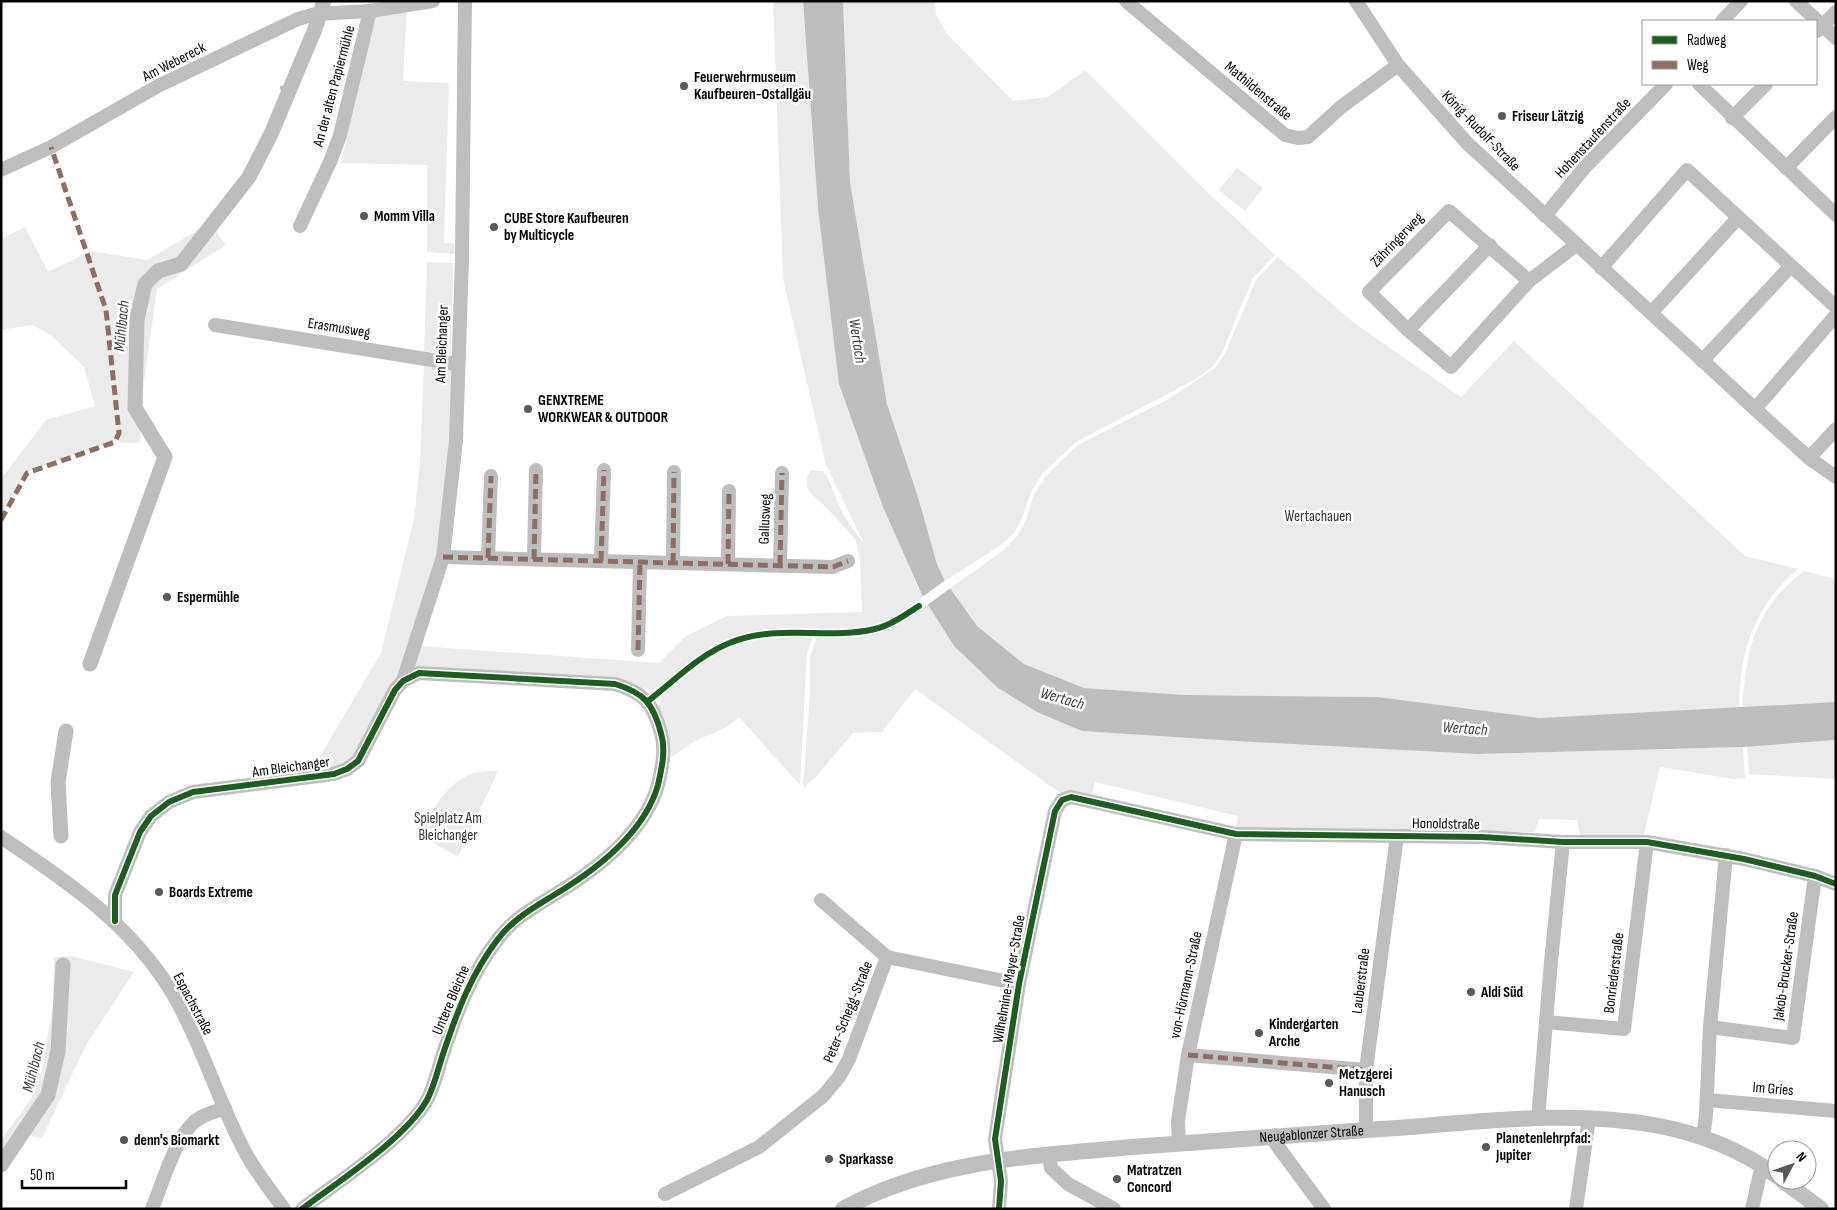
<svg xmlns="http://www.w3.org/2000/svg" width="1837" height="1210" font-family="'Sofia Sans Condensed',sans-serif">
<rect width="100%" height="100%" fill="#fff"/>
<g fill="#ebebeb">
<path d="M773 1H803L818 208 914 579 923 597C908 609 893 621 874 626 828 638 776 622 731 639 702 649 679 672 655 691L649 688 643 690 627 681 615 679 411 672 419 646 659 663 686 636 727 616 862 612 860 559 855 539 826 507 814 497 807 488V476L811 470 823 471C832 484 832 490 838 503 844 517 854 532 864 543L826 465 783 279Z"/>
<polygon points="843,1 935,1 936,14 947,34 1013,101 1048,97 1085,70 1204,189 1275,255 1253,278 1222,353 1213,366 1196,379 1076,442 1043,473 1031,492 1022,518 1014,533 1001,545 945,581 937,564 918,497 887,404 850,182"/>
<polygon points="407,8 403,81 449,83 444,243 457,244 457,254 427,252 427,165 341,163 373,14"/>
<polygon points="1237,168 1263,188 1245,211 1219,190"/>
<polygon points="210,223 226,245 157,289 142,396 140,443 119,443 119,441 114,441 25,473 1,516 1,479 46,420 95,406 84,367 51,335 32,325 1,330 1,239 25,227 48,272 91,251 147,260"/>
<path d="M1278 257 1354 323 1461 397 1514 341 1745 556 1798 569C1764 597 1746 634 1741 677 1740 687 1738 698 1740 708L1540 718 1378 697 1185 695 1084 688 1024 664 977 626 950 588 1004 550 1017 536 1026 520 1034 494 1046 476 1078 445 1167 400 1215 368 1225 354 1256 280Z"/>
<polygon points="427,262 453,263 451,355 424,351"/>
<polygon points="424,363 453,368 449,469 439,555 400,677 354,758 344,766 309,775 381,653 414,519 420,463"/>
<path d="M1804 571 1836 579V702L1743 708C1742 698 1744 687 1745 677 1751 631 1767 599 1804 571Z"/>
<path d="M928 604 954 646 1082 731 1477 754 1743 747 1745 778 1733 779 1660 767 1643 838 1580 836 1577 820 1539 819 1535 832 1236 829 1238 816 1095 782 1091 797 1070 792 1060 793 915 689 882 732 853 733 814 779 803 788 810 693V656L818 634C862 635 891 631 928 604Z"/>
<path d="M813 635 807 654 800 785 739 717 727 727 695 741 667 760 657 708 661 701 660 696C683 677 705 655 733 644 758 634 787 635 813 635Z"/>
<polygon points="1836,740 1836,779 1749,774 1747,746"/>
<path d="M498 771 458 857 419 835C432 812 445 784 471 774 478 771 490 771 498 771Z"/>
<polygon points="71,956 134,972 86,1045 42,1138 25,1135 1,1170 1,1140 31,1099 42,1071 53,1002 54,957"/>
</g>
<polygon fill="#bdbdbd" points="803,1 843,1 850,182 887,404 918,497 937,564 945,581 977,626 1024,664 1084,688 1185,695 1378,697 1540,718 1836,702 1836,740 1743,747 1477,754 1237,741 1082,731 1037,712 998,688 954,646 923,597 883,507 839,384 818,208"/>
<polygon fill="#fff" points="947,579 952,587 926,606 921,598"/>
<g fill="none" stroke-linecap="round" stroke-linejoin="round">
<polyline stroke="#bdbdbd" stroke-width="4.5" points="282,88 290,86"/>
<g stroke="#bdbdbd" stroke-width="15">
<polyline points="90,664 165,457 135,408 137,319 145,284 158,271 181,264 249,177 271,134 315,29 324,1"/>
<polyline points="61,836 58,782 66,731"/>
<polyline points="1,1165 48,1095 58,1051 63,965"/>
</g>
<g stroke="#bebebe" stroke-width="14">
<polyline points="1126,1 1285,135 1298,138 1308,137 1341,107 1398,65"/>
<polyline points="1356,1 1398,65 1467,143 1755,409 1809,458 1836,477"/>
<polyline points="1796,1 1836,38"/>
<polyline points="1722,21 1741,1"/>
<polyline points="1817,31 1836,12"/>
<polyline points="1699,84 1836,215"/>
<polyline points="1732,118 1766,84"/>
<polyline points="1786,168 1836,117"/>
<polyline points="1,170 51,147 158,86 298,19 315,14 370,11"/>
<polyline points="1545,216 1585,167 1666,84"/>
<polyline points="300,226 330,162 340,135 370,11 433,1"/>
<polyline points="1601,268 1687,170 1836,307"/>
<polyline points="1529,281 1449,211 1369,292 1408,330 1451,367 1529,281 1576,245"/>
<polyline points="1651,313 1737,219"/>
<polyline points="215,325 457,364"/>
<polyline points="1408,330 1490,245"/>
<polyline points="1702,361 1790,267"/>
<polyline points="1755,409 1836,315"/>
<polyline points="1809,458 1836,429"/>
<polyline points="443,557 833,567 848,561"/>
<polyline points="488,558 491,476"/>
<polyline points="534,559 536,470"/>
<polyline points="601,561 604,470"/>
<polyline points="673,563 674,472"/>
<polyline points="728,564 729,491"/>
<polyline points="780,565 782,473"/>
<polyline points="638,650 640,562"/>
<polyline points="403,681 443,557 456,440 462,259 465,1"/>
<path d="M1 837C65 880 130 923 171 991 200 1040 216 1095 242 1146 253 1169 269 1188 284 1209"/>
<polyline points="821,900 887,957 1019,984"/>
<path d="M115 921V895L140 832 151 816 169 802 193 792 334 774 347 769 358 761 395 690 403 681 419 673 615 684C644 693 653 703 661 733 666 750 662 767 658 785 644 834 596 870 554 895 533 908 513 919 498 939 471 974 457 1012 443 1054 438 1069 434 1087 427 1100 405 1139 339 1181 302 1209"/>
<polyline points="1546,1022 1624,1029 1647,842"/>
<polyline points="1710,1027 1793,1038 1815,876"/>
<polyline points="1188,1055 1366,1070"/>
<polyline points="1707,1100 1836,1111"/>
<polyline points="1538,1119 1551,962 1563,842"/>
<polyline points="1366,1130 1366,1070 1397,836"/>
<polyline points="1275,1135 1276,1144 1324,1209"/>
<polyline points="1703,1137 1706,1115 1710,1027 1726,855"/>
<polyline points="1179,1144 1178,1121 1188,1055 1236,834"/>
<polyline points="1049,1154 1051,1168 1068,1184 1114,1209"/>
<polyline points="665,1194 759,1147 823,1096 839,1077 849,1059 887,957"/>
<path d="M152 1209C162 1185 174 1141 193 1123 201 1115 214 1112 225 1108"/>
<polyline points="999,1209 1001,1181 995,1139 1019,984 1055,811 1062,800 1071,797 1236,834 1482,837 1563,842 1647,842 1744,859 1815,876 1836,884"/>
<polyline points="1576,1209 1589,1118"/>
<polyline points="1752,1209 1762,1165"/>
</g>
<g stroke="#bebebe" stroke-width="16">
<polyline points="1782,1180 1821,1209"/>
<path id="s1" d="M843 1209C931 1160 1034 1156 1132 1147 1210 1141 1288 1135 1367 1130 1461 1125 1560 1108 1654 1125 1699 1133 1740 1149 1777 1176"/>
</g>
<g stroke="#8d6e63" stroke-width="5" stroke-dasharray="10 5" stroke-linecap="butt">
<polyline points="1,520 27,473 115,442 119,433 106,310 51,147"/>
<polyline points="443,557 833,567 848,561"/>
<polyline points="488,558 491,476"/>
<polyline points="534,559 536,470"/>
<polyline points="601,561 604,470"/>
<polyline points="673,563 674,472"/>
<polyline points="728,564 729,491"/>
<polyline points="780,565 782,473"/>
<polyline points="638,650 640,562"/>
<polyline points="1188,1055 1366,1070"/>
</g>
<defs>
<g id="cycleway">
<path d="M648 701C674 681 700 654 732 642 778 624 828 640 875 629 891 625 905 615 919 606"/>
<path d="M115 921V895L140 832 151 816 169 802 193 792 334 774 347 769 358 761 395 690 403 681 419 673 615 684C644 693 653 703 661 733 666 750 662 767 658 785 644 834 596 870 554 895 533 908 513 919 498 939 471 974 457 1012 443 1054 438 1069 434 1087 427 1100 405 1139 339 1181 302 1209"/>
<polyline points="999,1209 1001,1181 995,1139 1019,984 1055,811 1062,800 1071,797 1236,834 1482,837 1563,842 1647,842 1744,859 1815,876 1836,884"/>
</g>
</defs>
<use href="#cycleway" stroke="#fff" stroke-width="9"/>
<use href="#cycleway" stroke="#1b5e20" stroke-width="6"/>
</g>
<g fill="#595959" stroke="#fff" stroke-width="2">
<circle cx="684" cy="86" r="5"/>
<circle cx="1502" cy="116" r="5"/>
<circle cx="364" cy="216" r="5"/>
<circle cx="494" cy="227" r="5"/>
<circle cx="528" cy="409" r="5"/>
<circle cx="167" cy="597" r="5"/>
<circle cx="159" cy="892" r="5"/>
<circle cx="1471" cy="992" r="5"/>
<circle cx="1259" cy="1033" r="5"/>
<circle cx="1329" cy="1083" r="5"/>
<circle cx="124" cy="1140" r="5"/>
<circle cx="1486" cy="1147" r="5"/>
<circle cx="829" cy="1159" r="5"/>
<circle cx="1117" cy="1179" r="5"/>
</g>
<g text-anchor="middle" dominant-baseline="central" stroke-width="5" stroke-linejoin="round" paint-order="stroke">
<g font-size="15" fill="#000" stroke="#fff">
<text transform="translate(174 62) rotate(-27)">Am Webereck</text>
<text transform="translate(334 86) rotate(-75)">An der alten Papiermühle</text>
<text transform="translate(1258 91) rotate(40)">Mathildenstraße</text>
<text transform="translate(1481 131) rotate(46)">König-Rudolf-Straße</text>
<text transform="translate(1593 138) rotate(-47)">Hohenstaufenstraße</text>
<text transform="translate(1397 240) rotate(-46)">Zähringerweg</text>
<text transform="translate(339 328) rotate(9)">Erasmusweg</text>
<text transform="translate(442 344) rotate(-88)">Am Bleichanger</text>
<text transform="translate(765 519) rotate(-88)">Gallusweg</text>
<text transform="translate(291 767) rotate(-8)">Am Bleichanger</text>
<text transform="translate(1446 824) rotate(1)">Honoldstraße</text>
<text transform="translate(1786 966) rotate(-82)">Jakob-Brucker-Straße</text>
<text transform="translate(1614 973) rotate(-83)">Bonriederstraße</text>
<text transform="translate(1009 979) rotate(-80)">Wilhelmine-Mayer-Straße</text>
<text transform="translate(1361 981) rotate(-83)">Lauberstraße</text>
<text transform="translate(1186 985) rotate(-78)">von-Hörmann-Straße</text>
<text transform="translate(451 1000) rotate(-67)">Untere Bleiche</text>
<text transform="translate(193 1004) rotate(62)">Espachstraße</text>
<text transform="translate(848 1012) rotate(-68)">Peter-Schegg-Straße</text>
<text transform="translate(1773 1089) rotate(5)">Im Gries</text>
<text stroke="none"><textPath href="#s1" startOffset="478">Neugablonzer Straße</textPath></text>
</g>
<g font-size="15" font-weight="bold" fill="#000" stroke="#fff" text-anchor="start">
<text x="694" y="77">Feuerwehrmuseum<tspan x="694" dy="17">Kaufbeuren-Ostallgäu</tspan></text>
<text x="1512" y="116">Friseur Lätzig</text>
<text x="374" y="216">Momm Villa</text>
<text x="504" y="218">CUBE Store Kaufbeuren<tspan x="504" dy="17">by Multicycle</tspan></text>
<text x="538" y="400">GENXTREME<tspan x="538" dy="17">WORKWEAR &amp; OUTDOOR</tspan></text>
<text x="177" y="597">Espermühle</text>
<text x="169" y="892">Boards Extreme</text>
<text x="1481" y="992">Aldi Süd</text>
<text x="1269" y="1024">Kindergarten<tspan x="1269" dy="17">Arche</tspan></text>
<text x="1339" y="1074">Metzgerei<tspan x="1339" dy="17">Hanusch</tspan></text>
<text x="1496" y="1138">Planetenlehrpfad:<tspan x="1496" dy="17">Jupiter</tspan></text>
<text x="134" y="1140">denn's Biomarkt</text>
<text x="839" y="1159">Sparkasse</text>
<text x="1127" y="1170">Matratzen<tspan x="1127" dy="17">Concord</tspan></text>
</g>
<g font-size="15" fill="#313131" stroke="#fff">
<text x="1318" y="516">Wertachauen</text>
<text x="448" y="818">Spielplatz Am<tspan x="448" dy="17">Bleichanger</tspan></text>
</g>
<g font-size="16" font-style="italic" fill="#424242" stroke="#fff">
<text transform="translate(122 326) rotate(-85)">Mühlbach</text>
<text transform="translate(857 341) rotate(81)">Wertach</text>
<text transform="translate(1062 699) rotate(16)">Wertach</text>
<text transform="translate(1465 729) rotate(4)">Wertach</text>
<text transform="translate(34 1067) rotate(-76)">Mühlbach</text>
</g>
</g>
<rect width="1837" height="1210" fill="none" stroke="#000000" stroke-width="5"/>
<rect x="1642" y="20" width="175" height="65" fill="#ffffff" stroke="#999999"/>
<rect x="1652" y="36" width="25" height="8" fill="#1b5e20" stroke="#999999"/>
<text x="1687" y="45" font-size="15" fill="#000000">Radweg</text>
<rect x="1652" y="61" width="25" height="8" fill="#8d6e63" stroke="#999999"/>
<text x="1687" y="70" font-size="15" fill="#000000">Weg</text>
<g transform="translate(1792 1165) rotate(49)"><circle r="24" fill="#ffffff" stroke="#999999"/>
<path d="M0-4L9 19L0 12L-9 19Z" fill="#595959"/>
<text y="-8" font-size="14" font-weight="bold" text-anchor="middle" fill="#000000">N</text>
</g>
<path d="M22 1180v8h104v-8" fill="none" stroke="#000000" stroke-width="2.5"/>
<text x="30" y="1180" font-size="15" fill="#000000" stroke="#ffffff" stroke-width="4" paint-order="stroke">50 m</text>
</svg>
